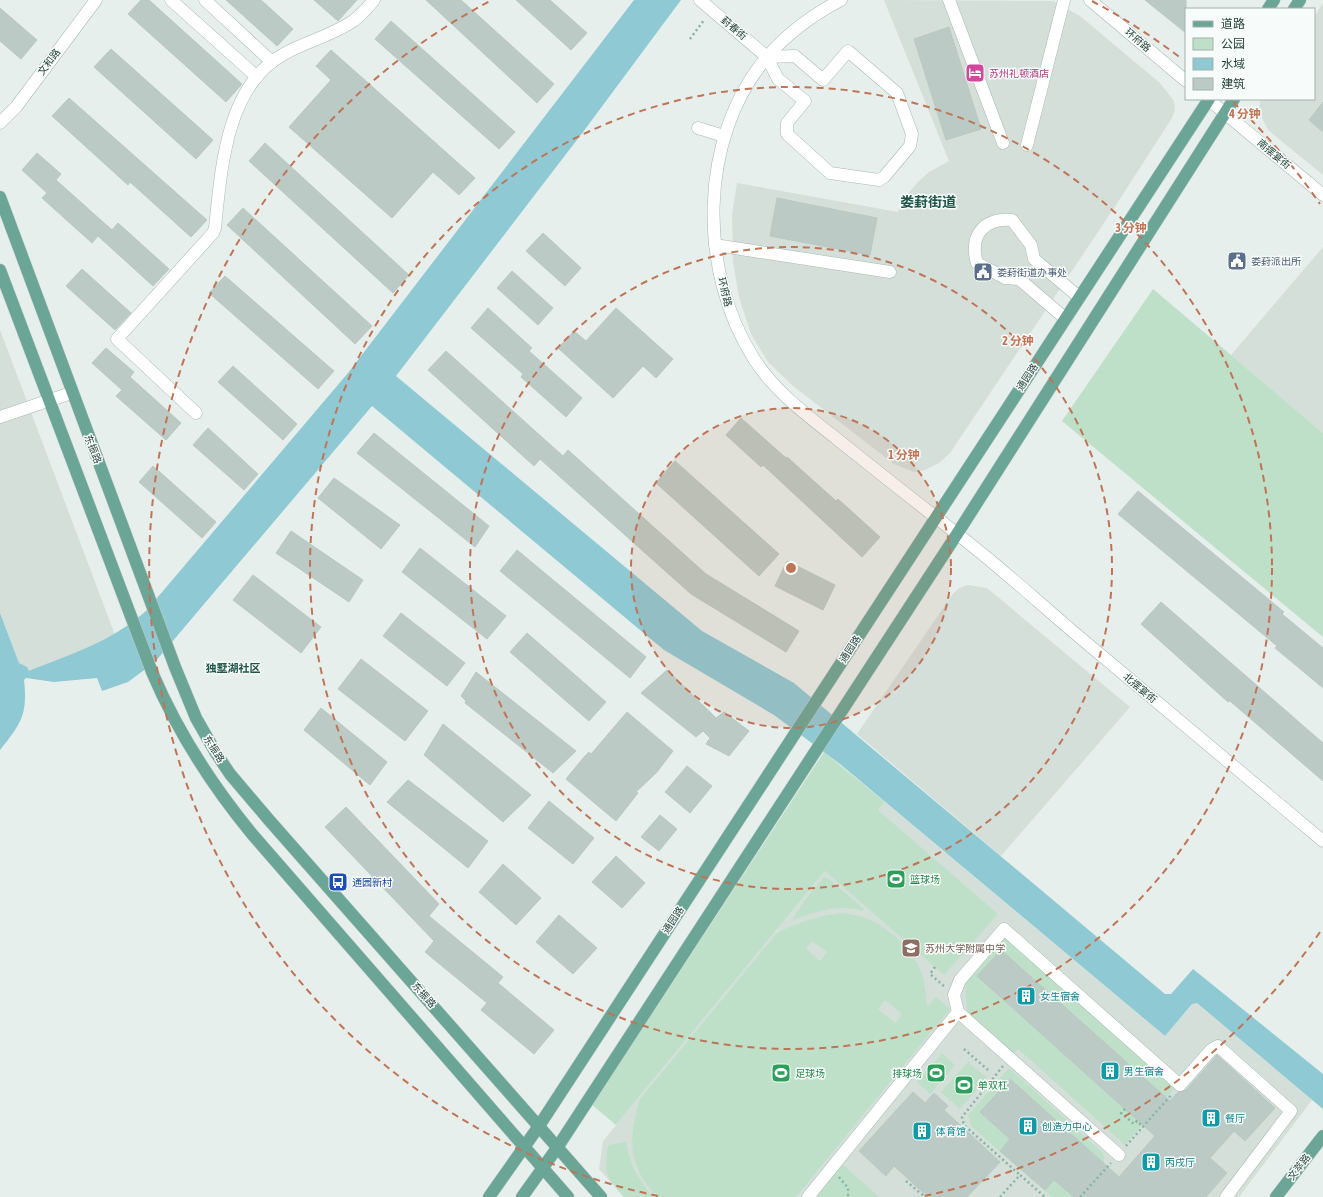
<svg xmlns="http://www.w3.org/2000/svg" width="1323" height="1197" font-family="'Asap Condensed','Noto Sans SC',sans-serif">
<rect width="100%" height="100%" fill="#e6efeb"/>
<g fill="#d4dfda">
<polygon points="884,0 1053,1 1080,16 1160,83 1174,101 1175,110 1172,118 1114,208 950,453 939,463 925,470 914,472 894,464 793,386 768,362 751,334 739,297 733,262 732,214 737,183 898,212 905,197 918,182 929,172 949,161"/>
<polygon points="1323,3 1323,175 1268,130 1259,112 1260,102 1262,99 1314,99 1314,17"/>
<polygon points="1323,247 1323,433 1231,355"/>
<polygon points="0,330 115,635 103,642 29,672 19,663 0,613"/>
<polygon points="968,585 987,588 1130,707 1001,856 857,734 952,595 959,588"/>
<polygon points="885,802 1165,1036 1192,1004 1197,1003 1312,1100 1239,1197 624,1197 599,1169 603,1141 825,871"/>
</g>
<g fill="#bfe0c8" fill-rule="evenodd">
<polygon points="1153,289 1323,433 1323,637 1062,421"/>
<polygon points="824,752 885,802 878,810 998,914 944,975 825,871 616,1125 592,1105"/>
<path d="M824 877 829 879 864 909 862 911C840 903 812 913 791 921L805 900Z"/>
<path d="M841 913C849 914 858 915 866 918 889 928 914 949 922 974 925 984 926 996 927 1007L936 997 950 1009 796 1197H658C627 1167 628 1138 640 1099L777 933C798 922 818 916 841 913ZM812 941 827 952 820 961 806 949ZM885 1000 902 1014 895 1023 878 1009Z"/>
<polygon points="1005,933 1177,1085 1125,1145 1018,1049 1011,1056 968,1018 964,980"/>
<polygon points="942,1053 955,1065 930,1094 917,1082"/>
<polygon points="968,1062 987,1078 960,1109 941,1092"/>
<polygon points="1009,1068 1103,1153 1104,1162 1073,1197 1052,1197 971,1126 968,1115"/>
<path d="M626 1142C630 1166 638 1178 653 1197H624C605 1175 604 1174 608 1145Z"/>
<polygon points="843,1165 879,1197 819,1197 816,1194"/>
</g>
<path fill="#8ec9d4" d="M634 0H681L583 132 396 376 702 631 794 683 1165 994H1171L1193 969 1323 1074V1109L1197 1003 1192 1004 1165 1036 840 764 774 715 664 650 372 406 155 662 128 682 102 691 97 678 54 682 26 678 24 680C28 714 21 724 0 750V613L19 663 27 667 29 671C71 654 111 642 146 611L348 373Z"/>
<g fill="#bbcac4" stroke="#b8c9c2">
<polygon points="141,0 149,0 242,84 226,102 128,14"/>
<polygon points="226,0 261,0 293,29 277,46"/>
<polygon points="314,0 357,0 338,21"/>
<polygon points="426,0 461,0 554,84 537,103"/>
<polygon points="516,0 550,0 587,33 571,50"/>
<polygon points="1145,0 1186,0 1186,33"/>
<polygon points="0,8 37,40 21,59 0,41"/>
<polygon points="391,21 515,132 499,149 375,39"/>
<polygon points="949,27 981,129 946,140 914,39"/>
<polygon points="111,49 213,140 196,159 94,67"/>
<polygon points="331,50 475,178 459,195 433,172 392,218 289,127 331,80 316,66"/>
<polygon points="69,98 207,220 191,237 130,182 128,185 52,116"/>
<polygon points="1323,102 1323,132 1309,120"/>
<polygon points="265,143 409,275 393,293 249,161"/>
<polygon points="37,153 61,174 56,180 112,230 118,223 169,269 153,286 98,236 92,243 42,198 47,193 22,170"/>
<polygon points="777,198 877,218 870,255 770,236"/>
<polygon points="243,208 372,326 355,344 227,225"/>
<polygon points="543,233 581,268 565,286 526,251"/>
<polygon points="82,269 131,313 115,330 66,286"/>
<polygon points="512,271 553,308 538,325 497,288"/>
<polygon points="225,276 334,371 318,389 209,293"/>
<polygon points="488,308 532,348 529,351 582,398 566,417 521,377 523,374 471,328"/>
<polygon points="616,308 673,359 656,378 643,366 613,398 558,348 574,331 586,341"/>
<polygon points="106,348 134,372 130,377 181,423 166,440 116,396 122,390 92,363"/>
<polygon points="446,351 563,456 568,450 706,574 799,631 786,652 691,594 540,459 534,466 428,370"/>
<polygon points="233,366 297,424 283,440 218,382"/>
<polygon points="741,418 786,458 787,457 836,501 838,499 880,537 862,557 763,465 761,467 726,435"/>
<polygon points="208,428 258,474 244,490 193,445"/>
<polygon points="374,433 489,526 475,547 357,453"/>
<polygon points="675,461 779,554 759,576 656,483"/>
<polygon points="153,466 216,522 202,538 139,482"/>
<polygon points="334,478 400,525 381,549 318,498"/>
<polygon points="1138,491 1284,612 1282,614 1323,648 1323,688 1275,648 1277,646 1118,514"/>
<polygon points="291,531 363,580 349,602 276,553"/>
<polygon points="420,548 506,616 487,639 402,572"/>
<polygon points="517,550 646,657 630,678 500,571"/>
<polygon points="787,561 835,585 823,610 775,586"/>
<polygon points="253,575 321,627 301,653 233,600"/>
<polygon points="1161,602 1323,743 1323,781 1230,701 1228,702 1141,624"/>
<polygon points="401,613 465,663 447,686 383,636"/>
<polygon points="527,633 606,702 589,721 510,652"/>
<polygon points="361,659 428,711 405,741 338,689"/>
<polygon points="667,670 716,718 724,712 749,731 729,756 706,744 710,738 703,731 696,737 641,693"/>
<polygon points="476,672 576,751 553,773 465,703 466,701 461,696"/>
<polygon points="321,708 387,762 370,785 304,730"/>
<polygon points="627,712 673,751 657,772 636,792 638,793 616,821 566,779 584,757 589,752 591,754"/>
<polygon points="443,724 531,795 503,822 424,755"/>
<polygon points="687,766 712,786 690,813 665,792"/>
<polygon points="408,780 488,841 468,868 387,802"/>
<polygon points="549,801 594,838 573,864 528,828"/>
<polygon points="346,807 439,904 429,916 503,977 498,983 554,1030 534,1054 481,1010 487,1003 425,952 434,941 325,827"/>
<polygon points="660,815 677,829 659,851 641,837"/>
<polygon points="616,856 645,883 622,908 592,882"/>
<polygon points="503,864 541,898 516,925 479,892"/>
<polygon points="559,915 597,948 573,974 536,942"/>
<polygon points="1001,950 1170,1101 1178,1092 1186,1090 1217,1055 1275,1108 1245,1141 1234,1131 1210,1158 1227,1173 1206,1197 1074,1197 1054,1180 1045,1190 1000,1151 1010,1139 980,1112 1010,1079 1119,1177 1155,1136 977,976"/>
<polygon points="913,1092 925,1103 934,1093 948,1106 944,1110 1000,1162 967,1197 928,1197 894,1166 886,1176 859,1151"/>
</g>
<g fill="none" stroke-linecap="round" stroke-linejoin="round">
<defs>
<g id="minor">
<polyline points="171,0 257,77"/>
<polyline points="205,0 272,62"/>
<polyline points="700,0 767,57 778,79 805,101 787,123 787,134 830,173 879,180 884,177 910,146 912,134 897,93 848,51 823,80 795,56 767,57"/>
<path d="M841 0C814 14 787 34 767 57 698 138 698 271 754 359 775 392 807 415 837 439 877 471 916 502 956 533 998 565 1037 601 1077 635 1159 704 1241 773 1323 841"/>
<polyline points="949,0 1003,143"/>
<polyline points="1090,0 1186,81"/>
<polyline points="1208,99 1323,195"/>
<polyline points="0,123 16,107 96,0"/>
<polyline points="698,128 724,136"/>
<polyline points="1027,145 1064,0"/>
<polyline points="715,245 890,272"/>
<path d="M1066 319 1019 279 1005 278 977 263C969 235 984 218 1012 220L1031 245 1034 259 1079 297"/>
<path d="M196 413 117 339 213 233 215 228C221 170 226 85 284 54 305 42 330 36 350 23 359 18 367 8 374 0"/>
<polyline points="0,417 71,393"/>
<polyline points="958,1012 954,995 960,980 1004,929 1180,1085 1211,1050 1218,1046 1291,1111 1226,1197"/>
<polyline points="808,1197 958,1012 1119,1155"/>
</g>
<g id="major">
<polyline points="1268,9 1274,0"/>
<polyline points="1294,9 1300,0"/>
<polyline points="0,197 175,667 196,718 216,753 230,774 269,820 601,1197"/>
<path d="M0 270 152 672C177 731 211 784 252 834L568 1197"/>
<polyline points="489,1197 539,1126 1209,99"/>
<polyline points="522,1197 557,1148 957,534 1234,99"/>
<polyline points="1276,1197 1323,1136"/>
</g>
</defs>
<use href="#minor" stroke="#a8b8b2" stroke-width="13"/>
<use href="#major" stroke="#c2cac8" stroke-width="13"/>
<g stroke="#86b3a5" stroke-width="2.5" stroke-dasharray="2 3" stroke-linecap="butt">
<polyline points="690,39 704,20"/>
<polyline points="935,967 930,974 945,987"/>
<polyline points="964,1049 988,1070"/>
<polyline points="1003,1066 962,1117 964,1125 1020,1175"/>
<polyline points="1125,1109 1121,1113 1134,1124 1137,1121 1143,1127"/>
<polyline points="1126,1146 1172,1094"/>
<polyline points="839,1177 848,1188 848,1197"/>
<polyline points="906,1181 925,1197"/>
<polyline points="1000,1197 1020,1175 1045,1197"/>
<polyline points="1080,1197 1111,1163"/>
</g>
<use href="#minor" stroke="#fff" stroke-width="12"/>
<use href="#major" stroke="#6aa596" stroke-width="12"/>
</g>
<circle cx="791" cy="568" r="160" fill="#c07456" fill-opacity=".12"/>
<g fill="none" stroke="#c07456" stroke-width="2" stroke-dasharray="7 5">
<circle cx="791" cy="568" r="160"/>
<circle cx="791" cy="568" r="321"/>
<circle cx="791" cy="568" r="481"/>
<path d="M1320 932A642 642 0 0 1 924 1196M658 1196A642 642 0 0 1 490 1M1092 1A642 642 0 0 1 1182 59M1233 102A642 642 0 0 1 1320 204"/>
</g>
<defs>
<symbol id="hotel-square" viewBox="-11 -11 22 22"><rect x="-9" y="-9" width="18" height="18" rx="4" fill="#d1479c" stroke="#f7fbf9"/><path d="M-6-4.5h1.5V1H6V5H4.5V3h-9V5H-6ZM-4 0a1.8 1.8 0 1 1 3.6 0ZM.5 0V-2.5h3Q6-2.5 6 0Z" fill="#fff"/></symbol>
<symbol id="civic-square" viewBox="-11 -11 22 22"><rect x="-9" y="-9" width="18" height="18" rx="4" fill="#5c6f8a" stroke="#f7fbf9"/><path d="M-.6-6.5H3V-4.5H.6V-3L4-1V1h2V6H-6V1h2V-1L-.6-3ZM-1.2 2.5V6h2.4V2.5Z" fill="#fff"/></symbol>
<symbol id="stadium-square" viewBox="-11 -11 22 22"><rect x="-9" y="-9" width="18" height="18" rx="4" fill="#2e9e5b" stroke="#f7fbf9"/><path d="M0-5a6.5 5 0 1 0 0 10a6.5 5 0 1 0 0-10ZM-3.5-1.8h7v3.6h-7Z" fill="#fff"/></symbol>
<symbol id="bus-square" viewBox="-11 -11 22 22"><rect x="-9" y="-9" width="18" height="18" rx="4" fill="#1a4fb4" stroke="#f7fbf9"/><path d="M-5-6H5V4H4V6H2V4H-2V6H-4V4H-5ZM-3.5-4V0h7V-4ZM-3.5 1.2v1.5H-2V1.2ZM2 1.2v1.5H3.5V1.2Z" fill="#fff"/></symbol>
<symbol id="school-square" viewBox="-11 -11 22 22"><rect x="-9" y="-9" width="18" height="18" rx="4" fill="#8d6e63" stroke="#f7fbf9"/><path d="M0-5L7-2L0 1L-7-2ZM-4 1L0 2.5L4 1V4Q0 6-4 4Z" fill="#fff"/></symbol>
<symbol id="building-square" viewBox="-11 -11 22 22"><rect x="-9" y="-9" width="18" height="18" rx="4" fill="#0f9aa8" stroke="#f7fbf9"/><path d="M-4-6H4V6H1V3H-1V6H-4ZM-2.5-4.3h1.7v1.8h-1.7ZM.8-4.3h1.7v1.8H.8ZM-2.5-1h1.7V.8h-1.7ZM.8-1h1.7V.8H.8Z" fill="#fff"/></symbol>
</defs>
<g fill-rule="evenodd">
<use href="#hotel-square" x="964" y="62" width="22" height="22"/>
<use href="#civic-square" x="1226" y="250" width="22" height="22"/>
<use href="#civic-square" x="972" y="261" width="22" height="22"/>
<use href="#stadium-square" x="885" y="868" width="22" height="22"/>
<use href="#bus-square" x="327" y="871" width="22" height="22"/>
<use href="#school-square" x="900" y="937" width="22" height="22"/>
<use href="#building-square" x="1015" y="985" width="22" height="22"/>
<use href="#building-square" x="1099" y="1060" width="22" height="22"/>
<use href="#stadium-square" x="770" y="1062" width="22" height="22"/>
<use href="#stadium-square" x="925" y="1062" width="22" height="22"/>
<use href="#stadium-square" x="953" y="1074" width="22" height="22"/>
<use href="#building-square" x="1200" y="1107" width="22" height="22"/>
<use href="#building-square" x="1017" y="1115" width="22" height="22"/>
<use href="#building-square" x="911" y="1120" width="22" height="22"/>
<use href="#building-square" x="1140" y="1151" width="22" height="22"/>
</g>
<g text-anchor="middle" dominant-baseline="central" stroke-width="3" stroke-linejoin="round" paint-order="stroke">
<g font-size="10" fill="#24423a" stroke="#f7fbf9">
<text transform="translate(734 28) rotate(40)">葑春街</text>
<text transform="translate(1138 40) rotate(40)">环府路</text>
<text transform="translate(49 62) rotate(-53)">文和路</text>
<text transform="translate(1274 154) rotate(40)">南摆宴街</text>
<text transform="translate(725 292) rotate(76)">环府路</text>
<text transform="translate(1027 377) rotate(-57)">通园路</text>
<text transform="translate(93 449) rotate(69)">东振路</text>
<text transform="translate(850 649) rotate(-57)">通园路</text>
<text transform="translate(1140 688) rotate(40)">北摆宴街</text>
<text transform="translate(214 749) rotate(58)">东振路</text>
<text transform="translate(673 920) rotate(-57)">通园路</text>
<text transform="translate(424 995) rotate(49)">东振路</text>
<text transform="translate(1299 1167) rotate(-52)">文萃路</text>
</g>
<g font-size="10" fill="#b23c85" stroke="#f7fbf9" text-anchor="start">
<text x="989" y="73">苏州礼顿酒店</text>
</g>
<g font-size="10" fill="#4e5e75" stroke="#f7fbf9" text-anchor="start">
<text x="1251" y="261">娄葑派出所</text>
<text x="997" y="272">娄葑街道办事处</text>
</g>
<g font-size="10" fill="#27864d" stroke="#f7fbf9" text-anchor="start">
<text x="910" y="879">篮球场</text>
<text x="795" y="1073">足球场</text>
<text x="922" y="1073" text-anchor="end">排球场</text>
<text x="978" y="1085">单双杠</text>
</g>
<g font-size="10" fill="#164399" stroke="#f7fbf9" text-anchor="start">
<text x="352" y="882">通园新村</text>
</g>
<g font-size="10" fill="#785e54" stroke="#f7fbf9" text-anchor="start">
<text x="925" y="948">苏州大学附属中学</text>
</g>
<g font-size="10" fill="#0d838f" stroke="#f7fbf9" text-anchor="start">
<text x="1040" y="996">女生宿舍</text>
<text x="1124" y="1071">男生宿舍</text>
<text x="1225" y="1118">餐厅</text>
<text x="1042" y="1126">创造力中心</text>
<text x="936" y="1131">体育馆</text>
<text x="1165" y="1162">丙戌厅</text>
</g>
<g font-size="11" font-weight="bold" fill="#1f5548" stroke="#f7fbf9">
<text x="233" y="668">独墅湖社区</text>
</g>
<g font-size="14" font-weight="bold" fill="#1f5548" stroke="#f7fbf9">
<text x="928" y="202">娄葑街道</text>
</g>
</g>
<circle cx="791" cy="568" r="6" fill="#c07456" stroke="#f7fbf9" stroke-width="2"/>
<g font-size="12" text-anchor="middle" font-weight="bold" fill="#c07456" stroke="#f7fbf9" stroke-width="3" stroke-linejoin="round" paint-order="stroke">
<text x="1245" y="118">4 分钟</text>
<text x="1131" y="232">3 分钟</text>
<text x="1018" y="345">2 分钟</text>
<text x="904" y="459">1 分钟</text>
</g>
<rect x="1185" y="8" width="130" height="92" fill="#f7fbf9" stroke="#a3b1ad"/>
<rect x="1193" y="21" width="20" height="6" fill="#6aa596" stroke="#a3b1ad"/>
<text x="1221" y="28" font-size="12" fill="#24423a">道路</text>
<rect x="1193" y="38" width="20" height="12" fill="#bfe0c8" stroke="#a3b1ad"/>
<text x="1221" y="48" font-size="12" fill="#24423a">公园</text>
<rect x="1193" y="58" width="20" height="12" fill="#8ec9d4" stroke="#a3b1ad"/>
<text x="1221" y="68" font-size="12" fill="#24423a">水域</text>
<rect x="1193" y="78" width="20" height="12" fill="#bbcac4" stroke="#a3b1ad"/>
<text x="1221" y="88" font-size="12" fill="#24423a">建筑</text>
</svg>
